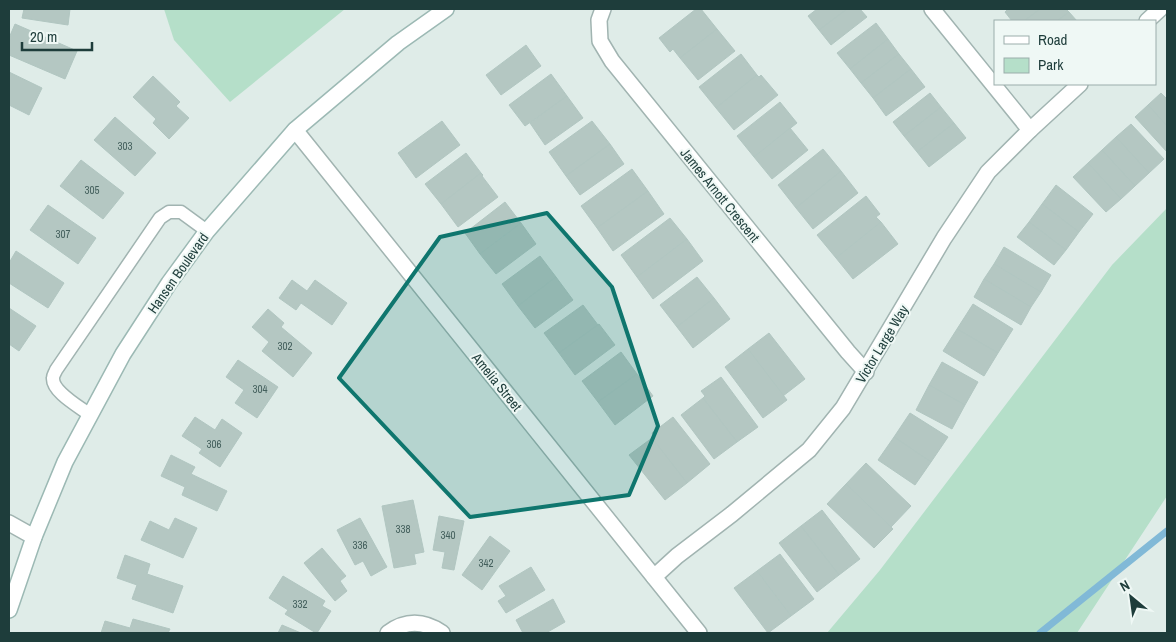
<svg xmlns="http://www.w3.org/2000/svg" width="1176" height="642" font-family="'Archivo Narrow',sans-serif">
<rect width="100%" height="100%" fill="#dfece8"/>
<g fill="#b5dfc9">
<polygon points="164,9 345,9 230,102 174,40"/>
<polygon points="1167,208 1167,496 1077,633 827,633 880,570 1112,265"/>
</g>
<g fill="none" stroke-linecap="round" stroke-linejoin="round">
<polyline stroke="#81b9d7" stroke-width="7" points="1040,633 1167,531"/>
</g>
<g fill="#b4c7c2" stroke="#b1c6c1">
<polygon points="24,9 70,9 68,25 22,18"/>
<polygon points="696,9 701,9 717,29 680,58 673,49 670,52 659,38"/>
<polygon points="817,9 847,9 819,30 808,16"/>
<polygon points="847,9 860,9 867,17 831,45 819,30"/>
<polygon points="1008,9 1040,9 1024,21 1012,21 1005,12"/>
<polygon points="1040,9 1066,9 1069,12 1057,21 1024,21"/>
<polygon points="1069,12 1077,21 1057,21"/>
<polygon points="876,23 888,39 850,69 837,53"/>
<polygon points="15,24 77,51 65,79 9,55 9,38"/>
<polygon points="717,29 735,51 698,80 680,58"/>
<polygon points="888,39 899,54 861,83 850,69"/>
<polygon points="526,45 541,66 501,95 486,75"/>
<polygon points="741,54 757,75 716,108 699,87"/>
<polygon points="899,54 911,69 873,98 861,83"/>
<polygon points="911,69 925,87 886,116 873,98"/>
<polygon points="9,72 42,88 29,115 9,105"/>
<polygon points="551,74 567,96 525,126 509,105"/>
<polygon points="757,75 759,77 761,75 778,95 734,130 716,108"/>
<polygon points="153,76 180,102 176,106 189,118 169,139 153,123 156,119 133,97"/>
<polygon points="930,93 941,107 904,136 893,122"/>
<polygon points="1161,93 1167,99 1167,126 1148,105"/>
<polygon points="567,96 583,118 545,145 530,123"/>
<polygon points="780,102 797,123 754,157 737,136"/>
<polygon points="1148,105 1167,126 1167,152 1135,117"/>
<polygon points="941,107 954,123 917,152 904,136"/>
<polygon points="115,117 156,153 135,176 94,140"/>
<polygon points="442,121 460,145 416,178 398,153"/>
<polygon points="592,121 610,144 566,176 549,152"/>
<polygon points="954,123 966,138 929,167 917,152"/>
<polygon points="1131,124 1164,159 1149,173 1116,137"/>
<polygon points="790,128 808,150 772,179 754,157"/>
<polygon points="1116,137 1149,173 1135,186 1102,150"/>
<polygon points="610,144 624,164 580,195 566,176"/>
<polygon points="823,149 841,171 796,208 778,185"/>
<polygon points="1102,150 1135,186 1121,199 1088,163"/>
<polygon points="466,153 481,173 441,204 425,184"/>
<polygon points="81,160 124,193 103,219 60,186"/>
<polygon points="1088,163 1121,199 1106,212 1073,177"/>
<polygon points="632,169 648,191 597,228 581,206"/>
<polygon points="841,171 858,193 813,229 796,208"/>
<polygon points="481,173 483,175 482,176 498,197 458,227 441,204"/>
<polygon points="1056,185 1093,214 1079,232 1042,204"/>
<polygon points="648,191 664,214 613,251 597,228"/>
<polygon points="866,196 880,214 876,217 881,222 836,258 817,235"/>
<polygon points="505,202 521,223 480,254 465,233"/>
<polygon points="1042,204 1079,232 1066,250 1029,222"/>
<polygon points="48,205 96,238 78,264 30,230"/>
<polygon points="670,218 687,239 637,277 621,255"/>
<polygon points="881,222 898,244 853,279 836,258"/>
<polygon points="1029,222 1066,250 1054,265 1017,237"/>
<polygon points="521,223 536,244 496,274 480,254"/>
<polygon points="687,239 703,261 653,299 637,277"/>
<polygon points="1004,247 1051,275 1041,292 994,264"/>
<polygon points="16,251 64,283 48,308 9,283 9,263"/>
<polygon points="540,256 556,277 518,306 502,284"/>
<polygon points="994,264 1041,292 1031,307 984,279"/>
<polygon points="556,277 573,300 535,328 518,306"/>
<polygon points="697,277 714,298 677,327 660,305"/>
<polygon points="984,279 1031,307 1021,325 974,297"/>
<polygon points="292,280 307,291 315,280 347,303 332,325 301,303 296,310 279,298"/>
<polygon points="714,298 730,319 693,348 677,327"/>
<polygon points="973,304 1013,329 998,353 957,329"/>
<polygon points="583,305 598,325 559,353 544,333"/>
<polygon points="9,308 36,326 19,351 9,344"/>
<polygon points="268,309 284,323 281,327 312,353 293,377 262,351 269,342 252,327"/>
<polygon points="599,324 615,345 575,375 559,353"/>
<polygon points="957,329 998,353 984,376 943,351"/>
<polygon points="769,333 805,379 783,396 748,349"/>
<polygon points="748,349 787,400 763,418 725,367"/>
<polygon points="621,352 637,374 598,402 582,381"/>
<polygon points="238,360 278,387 257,418 235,403 244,390 226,377"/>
<polygon points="942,362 978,382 965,405 929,385"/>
<polygon points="637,374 653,396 615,425 598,402"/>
<polygon points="721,377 758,427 737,442 703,398 705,396 701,391"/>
<polygon points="929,385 965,405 952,429 916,410"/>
<polygon points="703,398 737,442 714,459 681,415"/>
<polygon points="910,413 948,437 931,462 894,437"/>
<polygon points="195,417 215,430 222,419 242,433 220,467 199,453 202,449 182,436"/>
<polygon points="673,417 710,464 687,483 652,438 654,436 652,433"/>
<polygon points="894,437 931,462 915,485 878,460"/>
<polygon points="652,438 687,483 665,500 629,455"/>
<polygon points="171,455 195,467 191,474 227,491 217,511 182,495 185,487 161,476"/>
<polygon points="866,463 911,506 891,527 846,484"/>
<polygon points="846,484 893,529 874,548 827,504"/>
<polygon points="413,500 424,552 414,554 416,564 394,568 382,506"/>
<polygon points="822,510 860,559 839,575 801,526"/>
<polygon points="439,516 464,521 454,570 442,568 445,552 433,550"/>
<polygon points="175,518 197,528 183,558 141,540 150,521 169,530"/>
<polygon points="360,518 387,567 371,576 363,561 355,565 337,530"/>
<polygon points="801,526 839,575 817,592 779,543"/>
<polygon points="490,536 510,551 482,590 462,575"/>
<polygon points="322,548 346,576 340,581 347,591 335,601 304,563"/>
<polygon points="780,554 814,599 791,616 757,571"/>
<polygon points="125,555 150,564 147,574 183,586 173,613 132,599 137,585 117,578"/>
<polygon points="531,567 545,590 506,613 498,601 506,596 499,586"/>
<polygon points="757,571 791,616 768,633 734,588"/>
<polygon points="283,576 325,601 322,606 331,611 317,633 316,633 285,614 288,610 269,598"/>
<polygon points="553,599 565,622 546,633 523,633 516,620"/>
<polygon points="133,619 170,629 168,633 101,633 105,621 130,628"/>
<polygon points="282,625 301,633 278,633"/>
</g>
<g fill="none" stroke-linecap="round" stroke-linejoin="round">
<defs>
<path id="lane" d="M90 415C80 407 52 392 53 378 53 375 55 373 56 370L160 218 169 212H181L207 231"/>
<g id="street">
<polyline points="603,9 599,20 600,41 612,61 848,352 866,372"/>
<polyline points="932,9 1030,130"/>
<polyline points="1147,21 1160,9"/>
<polyline points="295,130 699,633"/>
<polyline points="9,523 34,537"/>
<polyline points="654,577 677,556 732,514 809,450 843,408 944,238 988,172 1030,130 1080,84"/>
<path d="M388 633C406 620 423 620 442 633"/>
</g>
<polyline id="secondary" points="9,610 34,537 65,462 123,354 169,283 207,231 295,130 398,43 446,9"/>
</defs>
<use href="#lane" stroke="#a1b4b1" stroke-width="15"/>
<use href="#street" stroke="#a1b4b1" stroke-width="18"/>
<use href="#secondary" stroke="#9cb9b4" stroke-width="18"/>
<use href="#lane" stroke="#fff" stroke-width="12"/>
<use href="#street" stroke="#fff" stroke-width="15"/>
<use href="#secondary" stroke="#fff" stroke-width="15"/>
</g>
<path fill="#0f766e" fill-opacity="0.2" stroke="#0f766e" stroke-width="4" stroke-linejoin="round" d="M547 213 612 287 658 426 629 495 470 517 339 378 440 237Z"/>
<g text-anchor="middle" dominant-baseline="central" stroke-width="4" stroke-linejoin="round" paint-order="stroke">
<g font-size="11" fill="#44605d">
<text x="125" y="146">303</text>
<text x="92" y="190">305</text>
<text x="63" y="234">307</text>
<text x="285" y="346">302</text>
<text x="260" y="389">304</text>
<text x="214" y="444">306</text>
<text x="403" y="529">338</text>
<text x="448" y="535">340</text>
<text x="360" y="545">336</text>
<text x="486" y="563">342</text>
<text x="300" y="604">332</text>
</g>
<g font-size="14" fill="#1e3d3b" stroke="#eff8f5">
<text transform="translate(720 195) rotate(51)">James Arnott Crescent</text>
<text transform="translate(178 273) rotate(-55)">Hansen Boulevard</text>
<text transform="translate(882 344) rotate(-59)">Victor Large Way</text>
<text transform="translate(497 382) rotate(51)">Amelia Street</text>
</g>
</g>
<rect width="1176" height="642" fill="none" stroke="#1e3d3b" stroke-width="20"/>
<rect x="994" y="20" width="162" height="65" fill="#eff8f5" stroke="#9badab"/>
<rect x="1004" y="36" width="25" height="8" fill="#ffffff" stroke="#9badab"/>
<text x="1038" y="45" font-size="15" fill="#1e3d3b">Road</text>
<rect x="1004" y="58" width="25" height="15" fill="#b5dfc9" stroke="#9badab"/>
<text x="1038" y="70" font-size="15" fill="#1e3d3b">Park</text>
<g transform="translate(1131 597) rotate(331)" stroke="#eff8f5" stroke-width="4" paint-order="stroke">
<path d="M0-4L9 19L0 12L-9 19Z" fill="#1e3d3b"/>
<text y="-8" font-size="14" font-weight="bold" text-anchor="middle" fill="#1e3d3b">N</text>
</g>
<path d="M22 42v8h70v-8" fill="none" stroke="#1e3d3b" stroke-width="2.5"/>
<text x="30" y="42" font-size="15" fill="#1e3d3b" stroke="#eff8f5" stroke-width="4" paint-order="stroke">20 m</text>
</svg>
